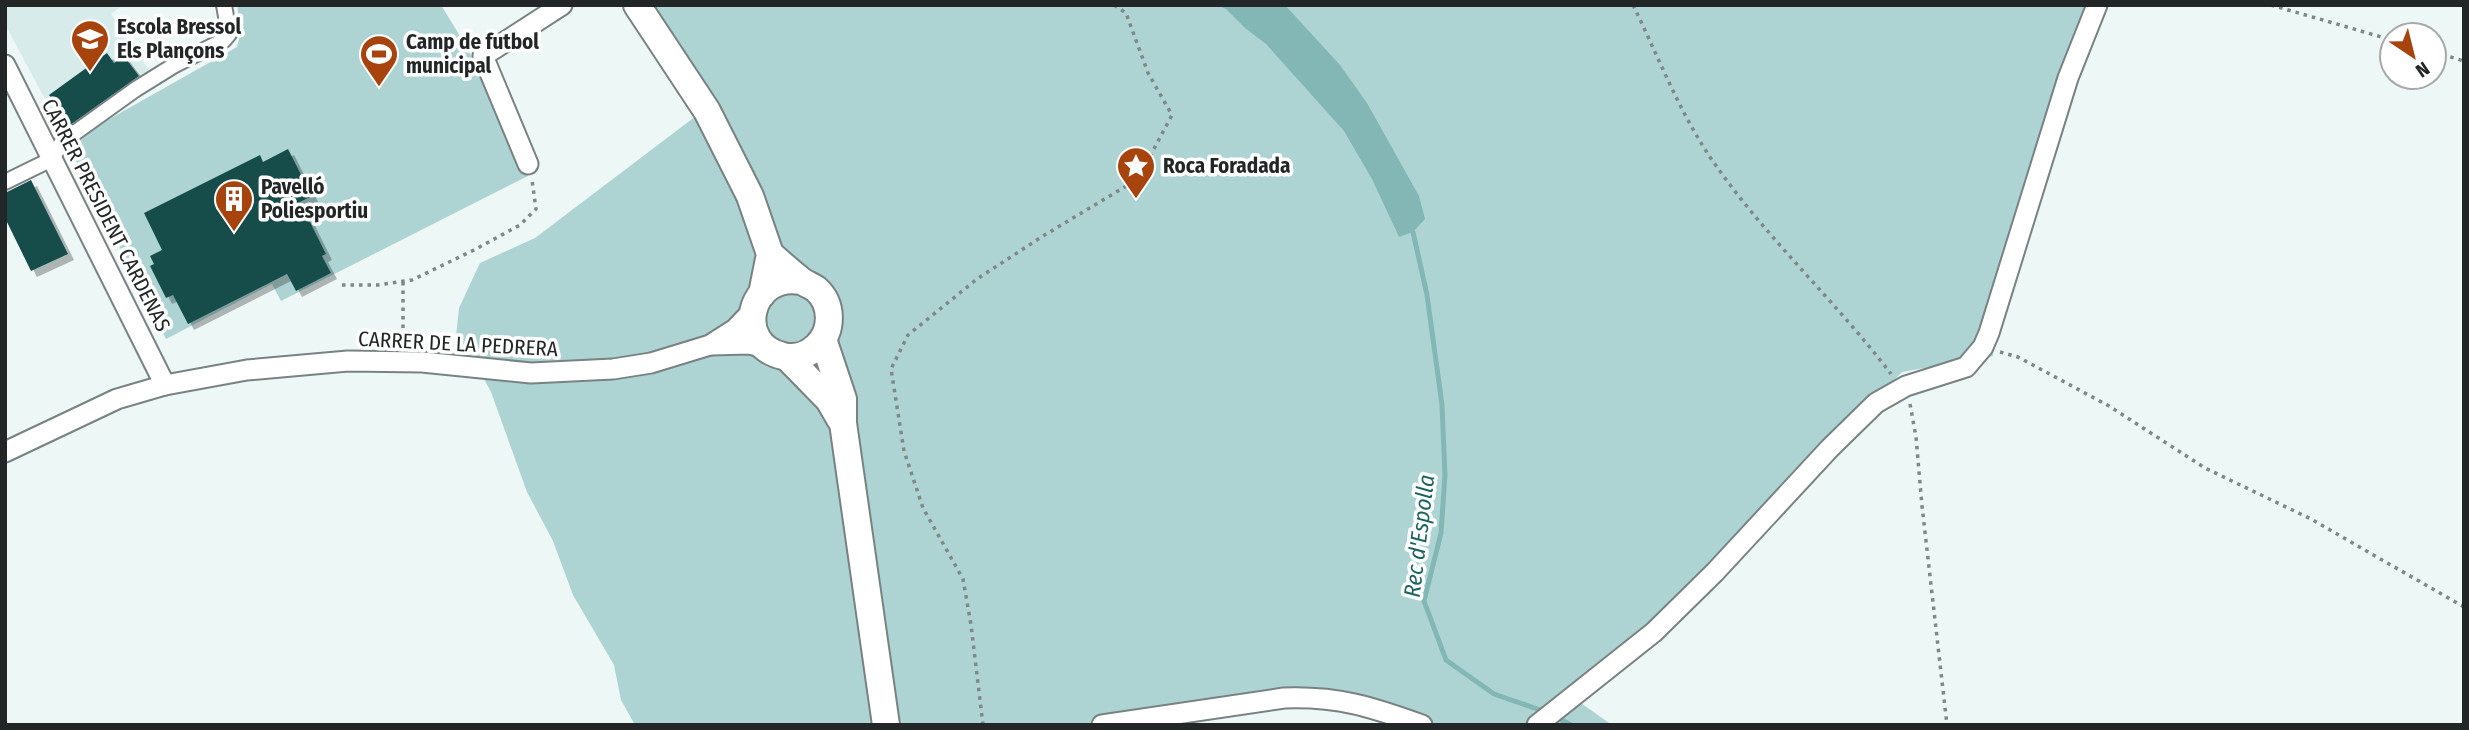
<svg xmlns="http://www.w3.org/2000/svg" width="2469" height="730" font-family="'Fira Sans Condensed',sans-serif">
<defs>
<filter id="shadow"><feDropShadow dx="6" dy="6" stdDeviation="0" flood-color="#0004"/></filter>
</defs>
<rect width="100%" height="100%" fill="#ecf7f6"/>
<polygon fill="#d7ebea" points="5,5 123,5 111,14 153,76 65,137 5,24"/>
<g fill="#add4d3">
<polygon points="237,5 441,5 468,49 528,176 281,301 272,284 166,339 67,143 237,47 241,31"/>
<polygon points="629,5 2103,5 1996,272 1993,356 1902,372 1652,631 1568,694 1612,725 1423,725 1322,698 1128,725 635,725 621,700 614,665 573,595 553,541 527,492 491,392 470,353 456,336 459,308 480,263 535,238 696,116"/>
</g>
<polygon fill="#82b7b5" points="1217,5 1285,5 1340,65 1367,103 1419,196 1425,219 1413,232 1399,237 1372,179 1344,131 1266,44 1245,28 1226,9"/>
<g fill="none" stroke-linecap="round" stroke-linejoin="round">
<g stroke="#82b7b5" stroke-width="5">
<polyline points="1413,232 1427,295 1442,405 1445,475 1441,533 1424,601 1446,660 1494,694 1546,712"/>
<polyline points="1554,716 1571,725"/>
</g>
</g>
<g fill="#184d4c" filter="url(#shadow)">
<polygon points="107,53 114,63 124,56 139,76 70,125 49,95"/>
<polygon points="288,149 312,196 300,202 326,254 322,256 331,273 296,291 287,274 188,324 173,295 166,298 150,266 154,264 150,256 162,250 144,213 260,155 263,162"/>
<polygon points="31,180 68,254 31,271 5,218 5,193"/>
</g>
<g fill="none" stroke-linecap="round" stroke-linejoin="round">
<defs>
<polyline id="pedestrian" points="5,182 52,159 62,142 136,89 173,66 224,40 229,34 224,5"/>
<g id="minor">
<polyline points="5,65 165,385"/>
<polyline points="528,164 483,56 562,5"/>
<polyline points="711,345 749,344 766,348"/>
<polyline points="5,452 117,399 165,385 247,370 348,361 422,362 531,373 613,369 651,363 710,345 735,329 754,309"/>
<path d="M1102 725 1284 698C1338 696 1372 707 1422 725"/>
<polyline points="1537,725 1654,632 1715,572 1830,448 1876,403 1906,386 1966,367 1983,347 1989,333 2068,78 2097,5"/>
</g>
<g id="secondary">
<polyline points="637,5 707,111 750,196 770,254 762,294"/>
<path d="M770 254C779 262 788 270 798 278 803 283 810 285 816 289 833 304 833 331 817 346 808 355 795 359 783 356 733 345 748 272 801 281"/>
<polyline points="823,339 843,399 843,423 886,725"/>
<polyline points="787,357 829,400 840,419"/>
</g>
</defs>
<use href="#pedestrian" stroke="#798282" stroke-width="18"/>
<use href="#minor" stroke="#798282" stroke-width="23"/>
<use href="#secondary" stroke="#798282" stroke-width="30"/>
<g stroke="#808787" stroke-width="3.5" stroke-dasharray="3.5 5" stroke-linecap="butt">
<path d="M1633 5C1658 56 1678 109 1710 157 1763 235 1834 299 1891 374"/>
<polyline points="2271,5 2392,40"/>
<polyline points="2434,52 2464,61"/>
<polyline points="342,285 378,285 412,280 474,250 520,225 536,209 532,180"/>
<polyline points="403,345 403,281"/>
<polyline points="2000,352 2018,357 2109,406 2205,468 2311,519 2464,607"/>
<polyline points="1910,404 1916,437 1922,506 1947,725"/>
<polyline points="983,725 971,625 963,579 923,508 904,451 891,369 908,335 977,279 1043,236 1138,179 1172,115 1148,73 1126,13 1114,5"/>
</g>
<use href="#pedestrian" stroke="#fff" stroke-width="14"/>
<use href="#minor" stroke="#fff" stroke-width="19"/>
<use href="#secondary" stroke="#fff" stroke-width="26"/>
</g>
<defs>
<symbol id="school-pin" viewBox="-11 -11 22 30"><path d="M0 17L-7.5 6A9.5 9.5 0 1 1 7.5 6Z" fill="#a7430c" stroke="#fff"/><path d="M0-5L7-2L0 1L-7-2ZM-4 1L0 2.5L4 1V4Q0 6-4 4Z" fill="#fff"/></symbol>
<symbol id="stadium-pin" viewBox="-11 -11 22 30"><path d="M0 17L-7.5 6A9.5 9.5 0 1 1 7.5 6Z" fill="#a7430c" stroke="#fff"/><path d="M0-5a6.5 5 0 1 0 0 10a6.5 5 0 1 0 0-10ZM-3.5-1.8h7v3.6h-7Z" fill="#fff"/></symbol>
<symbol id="sight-pin" viewBox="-11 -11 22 30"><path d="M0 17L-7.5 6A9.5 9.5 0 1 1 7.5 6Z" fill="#a7430c" stroke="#fff"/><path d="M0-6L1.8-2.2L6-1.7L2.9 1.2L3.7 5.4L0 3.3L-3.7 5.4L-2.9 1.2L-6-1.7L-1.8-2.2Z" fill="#fff"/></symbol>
<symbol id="building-pin" viewBox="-11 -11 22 30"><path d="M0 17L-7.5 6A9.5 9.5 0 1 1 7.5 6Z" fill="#a7430c" stroke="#fff"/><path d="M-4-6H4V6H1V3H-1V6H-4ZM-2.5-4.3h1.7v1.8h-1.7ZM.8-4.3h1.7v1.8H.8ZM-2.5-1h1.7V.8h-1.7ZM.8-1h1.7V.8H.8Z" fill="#fff"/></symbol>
</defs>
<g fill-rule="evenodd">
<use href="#school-pin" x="68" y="17" width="44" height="60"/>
<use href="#stadium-pin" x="357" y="32" width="44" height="60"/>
<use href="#sight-pin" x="1114" y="144" width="44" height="60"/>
<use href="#building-pin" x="212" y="177" width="44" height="60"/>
</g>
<g text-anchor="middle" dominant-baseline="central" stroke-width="7" stroke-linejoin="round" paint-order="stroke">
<g font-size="21" font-weight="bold" fill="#222626" stroke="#fff" text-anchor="start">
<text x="117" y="27">Escola Bressol<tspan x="117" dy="24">Els Plançons</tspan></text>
<text x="406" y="42">Camp de futbol<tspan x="406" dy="24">municipal</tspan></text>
<text x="1163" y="166">Roca Foradada</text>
<text x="261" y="187">Pavelló<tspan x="261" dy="24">Poliesportiu</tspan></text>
</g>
<g font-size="21" fill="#222626" stroke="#fff">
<text transform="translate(106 215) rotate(63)">CARRER PRESIDENT CARDENAS</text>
<text transform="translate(458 344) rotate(3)">CARRER DE LA PEDRERA</text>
</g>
<g font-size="23" font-style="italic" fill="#1b6261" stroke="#fff">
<text transform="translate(1419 536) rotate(-83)">Rec d'Espolla</text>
</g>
</g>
<rect width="2469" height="730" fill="none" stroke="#222626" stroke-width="14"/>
<g transform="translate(2413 56) rotate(145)"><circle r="33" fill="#ffffff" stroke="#a7a8a8" stroke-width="2"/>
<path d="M0-5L12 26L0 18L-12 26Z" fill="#a7430c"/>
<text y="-10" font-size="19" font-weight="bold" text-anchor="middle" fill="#222626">N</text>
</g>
</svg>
